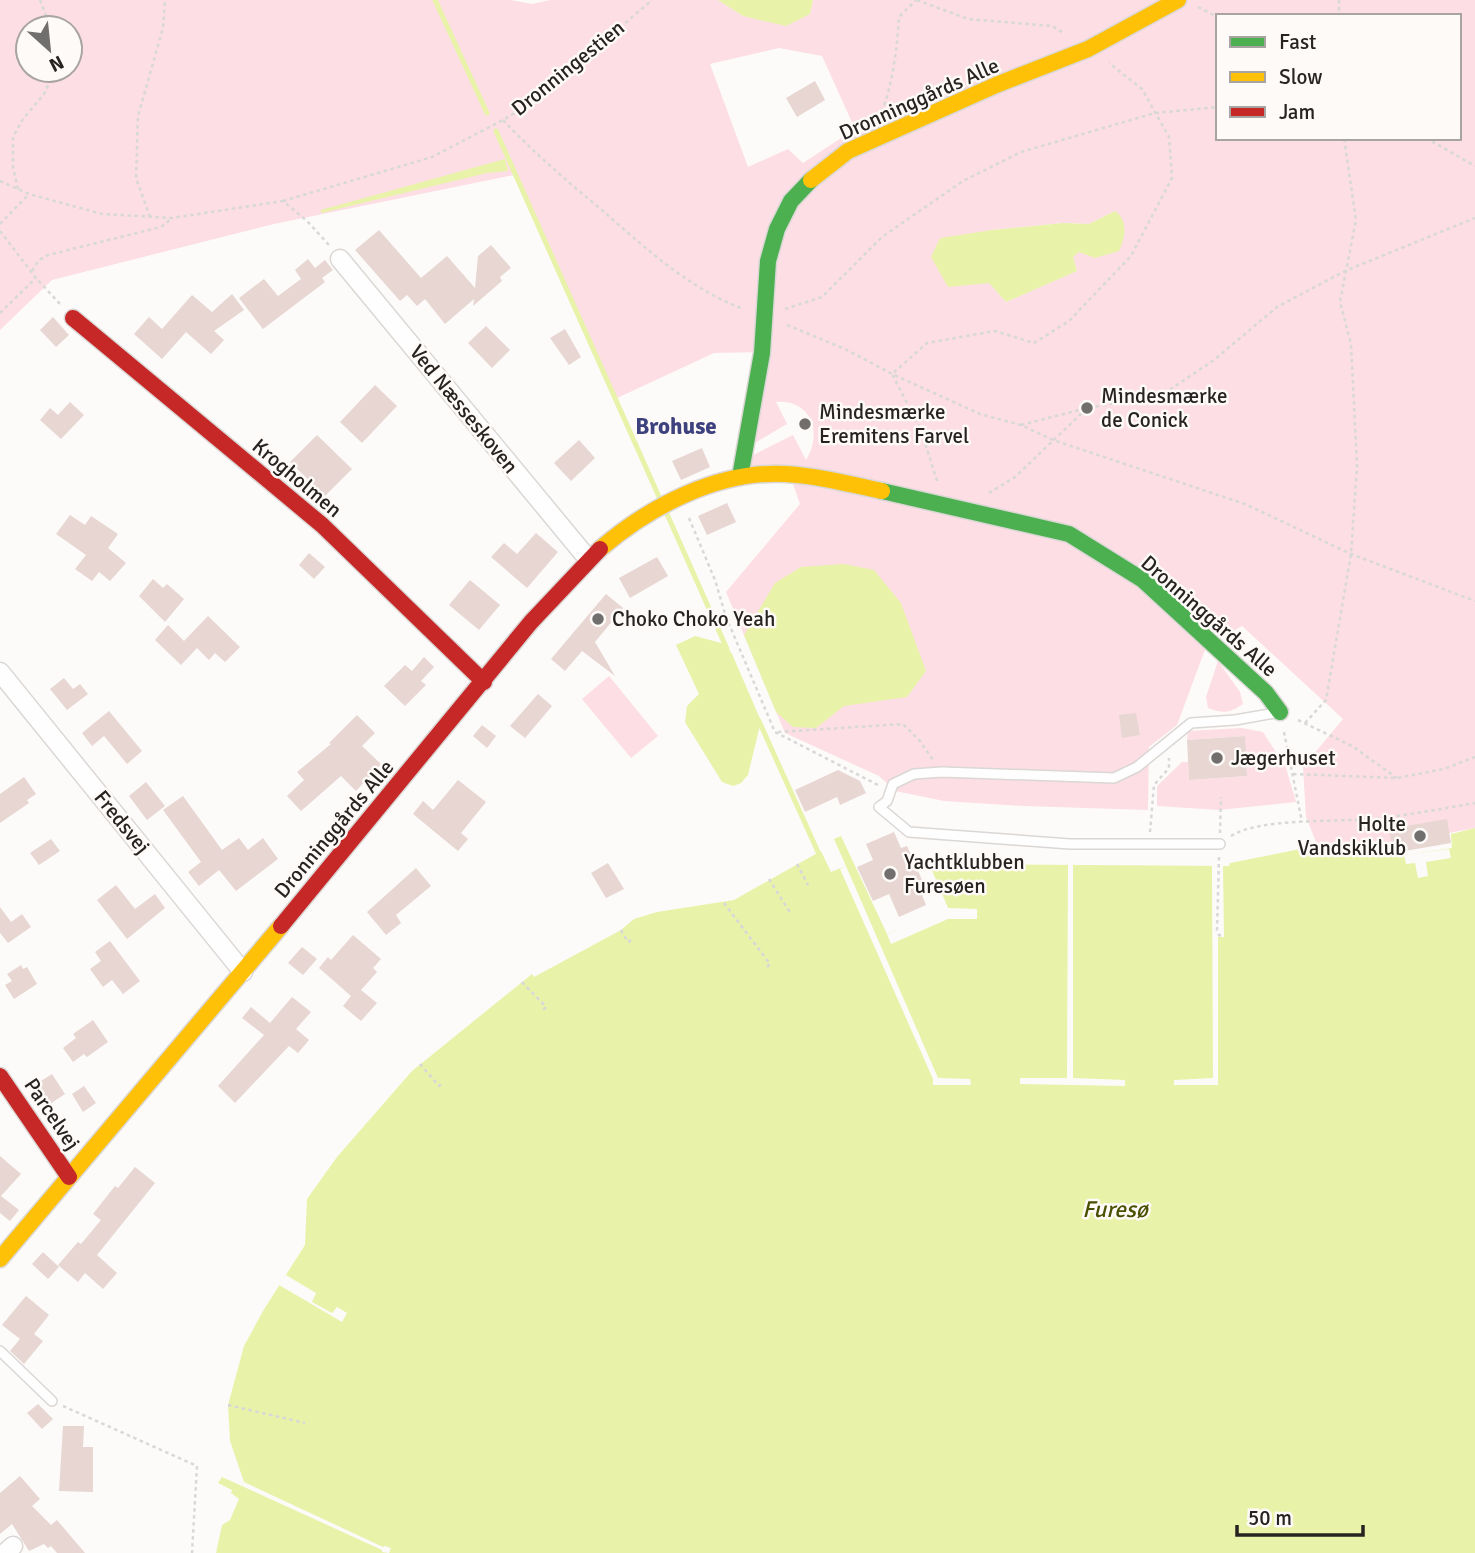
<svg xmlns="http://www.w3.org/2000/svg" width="1475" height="1553" font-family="Signika,sans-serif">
<rect width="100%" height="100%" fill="#fdfbf9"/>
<g fill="#fcdee4" fill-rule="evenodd">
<path d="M0 0H511L532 4 550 0H718L743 16 810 14 813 0H1475V828L1350 852 1318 847 1306 817 1303 767 1343 719 1242 626 1206 647 1177 725 1149 747 1148 810 1024 806 944 801 895 791 879 776 785 733 726 592 800 504 787 467 750 471 749 457 793 435 806 460C823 433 811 399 776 402L787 424 753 444 767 352 714 353 615 399 514 175 274 224 52 280 0 330ZM1218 16H1459V138H1218ZM28 28H70V70H28ZM779 48 822 56 855 129 803 163 788 149 748 167 710 64ZM1115 211 1073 257 1077 271 1006 302 989 283 992 230 1063 223 1089 224Z"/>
<path d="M1218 661 1240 692 1243 704C1230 713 1223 714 1208 708L1206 697Z"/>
<polygon points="609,676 658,736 631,758 582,699"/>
<polygon points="1242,728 1263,732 1286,768 1296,802 1219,810 1157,806 1157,786 1182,762 1188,762 1189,780 1247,776 1244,736 1187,740 1188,731"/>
</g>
<g fill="#e8f2a9">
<polygon points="718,0 813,0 810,14 786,26 743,16"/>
<polygon points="505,159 508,171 487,173 321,213 321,210"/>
<path d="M1115 211C1129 221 1125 238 1119 251L1095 258 1079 252 1073 257 1077 271 1006 302 989 283 948 287 931 257 940 238 992 230 1063 223 1089 224Z"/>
<polygon points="844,564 874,570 901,603 926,671 907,697 844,706 816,728 793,727 776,712 744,635 775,583 801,567"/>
<polygon points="695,636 725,644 732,654 761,721 748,775 741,783 733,786 722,782 685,722 687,706 699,694 676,645"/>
<polygon points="1475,828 1475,1553 216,1553 222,1525 230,1520 239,1499 231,1493 232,1490 218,1483 222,1477 242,1486 244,1482 230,1441 228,1405 244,1346 263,1311 305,1245 307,1199 337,1157 412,1071 532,974 534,977 621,930 634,919 657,912 734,900 821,851 831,872 846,866 834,839 841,836 887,934 948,908 929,864 1229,866 1230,863 1306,848 1350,852 1389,845 1392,857 1452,848 1451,834"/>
</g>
<g fill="#fdfbf9">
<polygon points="1449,849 1451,858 1426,862 1428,876 1418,878 1415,863 1406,864 1404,855"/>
<polygon points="925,864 929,864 948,908 977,909 977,919 948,919 891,944 887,934 897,930 896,927 944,906"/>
<polygon points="1068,864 1073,864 1073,1078 1125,1080 1125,1086 1020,1084 1020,1078 1067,1078"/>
<polygon points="846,866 938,1078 970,1079 971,1085 933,1085 933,1079 840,869"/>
<polygon points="1212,866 1223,866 1224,937 1218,937 1218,1085 1174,1085 1174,1080 1213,1078"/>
<polygon points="286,1275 316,1293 312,1302 332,1313 337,1307 347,1313 342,1322 279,1285"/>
<polygon points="244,1482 383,1547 385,1546 391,1548 389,1553 382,1552 382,1550 242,1486"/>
</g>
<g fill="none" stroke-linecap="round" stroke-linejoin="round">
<g stroke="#e8f2a9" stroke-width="5">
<polyline points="435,0 487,113"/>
<polyline points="496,131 660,499"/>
<polyline points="667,514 727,649"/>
<polyline points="758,719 818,852"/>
</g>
</g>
<g fill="#e7d6d2">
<polygon points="815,81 825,100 797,117 786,98"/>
<polygon points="379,230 421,278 447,256 475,288 478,256 491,245 511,268 500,277 502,281 473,306 474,299 445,324 425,299 417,306 407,295 400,301 355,250"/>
<polygon points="308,259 315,268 325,260 333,270 322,278 325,282 263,329 239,298 264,279 278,296 301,279 295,270"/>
<polygon points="232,294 244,310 214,331 224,340 211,354 186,332 162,359 134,334 149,317 162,329 192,295 212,312"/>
<polygon points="53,317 69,335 56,347 40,330"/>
<polygon points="486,326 510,350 492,368 468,343"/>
<polygon points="565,329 581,357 569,365 550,338"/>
<polygon points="375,385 397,406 362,443 340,422"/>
<polygon points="70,402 84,415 61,439 40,420 50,408 58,415"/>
<polygon points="317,435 352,469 325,496 290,462"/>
<polygon points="579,440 595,458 571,481 554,463"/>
<polygon points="702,448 710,467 681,480 672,461"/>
<polygon points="727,503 736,522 707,535 698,516"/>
<polygon points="70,515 85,525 91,516 118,534 108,548 126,563 110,581 99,572 92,581 75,569 86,555 56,534"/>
<polygon points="536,533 558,552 527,588 491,557 504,543 517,554"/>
<polygon points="309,553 325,567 314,579 299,565"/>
<polygon points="657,557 668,576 630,598 619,578"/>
<polygon points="153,579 163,588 167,584 184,599 165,622 139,596"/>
<polygon points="470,580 500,605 479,630 449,605"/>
<polygon points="606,594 623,608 595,642 615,676 582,651 565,671 551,659"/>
<polygon points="208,616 240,647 225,662 215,653 209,660 197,648 181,665 155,640 168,625 184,641"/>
<polygon points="424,657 434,667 421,681 426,685 405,706 384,686 405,665 412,671"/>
<polygon points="64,678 73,689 80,684 88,694 67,710 50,689"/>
<polygon points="538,694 552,706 525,738 510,726"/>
<polygon points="109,711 142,751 127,764 104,736 92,746 82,733"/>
<polygon points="1136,713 1140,735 1122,738 1119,715"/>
<polygon points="357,715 375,733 362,746 381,764 356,791 341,776 301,811 287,796 304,780 297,772 331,744 329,743"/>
<polygon points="482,725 496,736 487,748 473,736"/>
<polygon points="1245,736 1247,776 1189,780 1187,740"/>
<polygon points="838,770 860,781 866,793 840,805 837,797 805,812 795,790"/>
<polygon points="24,777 36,794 27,800 29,803 0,823 0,794"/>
<polygon points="458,780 486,802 461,833 468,839 458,851 413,814 423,801 433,810"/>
<polygon points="146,782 165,806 147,820 129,796"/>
<polygon points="183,796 222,850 239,838 248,850 263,838 278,859 236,891 219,870 199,886 188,872 201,862 163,810"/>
<polygon points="1447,819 1451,843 1393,853 1389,829"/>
<polygon points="894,832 901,848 907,846 922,880 917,882 926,905 899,917 889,894 873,901 857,867 873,860 866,844"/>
<polygon points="51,839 60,851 39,865 30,853"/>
<polygon points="608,863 624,889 606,898 591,873"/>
<polygon points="416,868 431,886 396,915 401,923 386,935 367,912"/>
<polygon points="116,885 135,909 155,894 165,908 127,939 97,900"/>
<polygon points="0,907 11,922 22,914 31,927 8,943 0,933"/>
<polygon points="353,935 381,959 373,968 377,972 361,990 377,1003 361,1021 343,1006 351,996 319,968 328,957 331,960"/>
<polygon points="110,941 140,981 123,994 112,980 103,987 90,969 101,961 95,952"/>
<polygon points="302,947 317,959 303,975 288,963"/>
<polygon points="21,965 23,969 27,967 37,984 14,999 5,985 12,981 7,974"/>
<polygon points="292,997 311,1012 296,1029 309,1040 298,1053 289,1046 235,1103 218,1086 264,1035 242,1018 251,1007 270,1023"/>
<polygon points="93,1020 108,1042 87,1057 84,1054 73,1062 63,1048 76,1038 73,1034"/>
<polygon points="52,1074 65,1094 50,1104 36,1084"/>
<polygon points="84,1086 96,1103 83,1112 72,1094"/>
<polygon points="0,1156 21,1174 1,1196 19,1210 10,1221 0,1213"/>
<polygon points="135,1167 155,1183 97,1255 117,1273 103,1289 85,1273 78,1282 58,1265 78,1242 81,1244 101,1220 93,1214 115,1186 118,1188"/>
<polygon points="43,1252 59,1267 48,1279 32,1264"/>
<polygon points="26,1296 49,1315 34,1334 43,1341 24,1364 10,1351 20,1339 2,1325"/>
<polygon points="38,1404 53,1419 42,1429 27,1413"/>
<polygon points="63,1426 84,1426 83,1447 93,1447 93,1492 59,1491"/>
<polygon points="20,1476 40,1499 32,1506 51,1525 57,1520 85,1553 57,1553 51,1546 48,1548 44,1544 29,1551 12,1524 0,1534 0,1493"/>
</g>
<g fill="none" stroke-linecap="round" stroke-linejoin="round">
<defs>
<g id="lane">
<polyline points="1220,844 1070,844 909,832 879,807 887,801 893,784 914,774 942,772 1114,778 1137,767 1191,723 1235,720 1275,713"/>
<polyline points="0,1351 52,1401"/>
</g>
<g id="street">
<polyline points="340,259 588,559"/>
<polyline points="0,672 243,972"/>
<polyline points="5,1553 13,1546"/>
</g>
<g id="fast">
<polyline points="740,477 762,353 768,261 777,229 791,201 811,180"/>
<polyline points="882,491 1069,534 1143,580 1266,693 1280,712"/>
</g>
<g id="slow">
<polyline points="811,180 848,151 996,85 1088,49 1178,0"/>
<path d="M600 549C650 506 719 470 786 474 818 476 850 484 882 491"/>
<polyline points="0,1259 281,926"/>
</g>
<g id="jam">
<polyline points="73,318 322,525 484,682"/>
<polyline points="281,926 531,622 600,549"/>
<polyline points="0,1076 69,1177"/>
</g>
</defs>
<use href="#lane" stroke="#dad7d5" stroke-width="12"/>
<use href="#street" stroke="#dad7d5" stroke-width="21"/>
<use href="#fast" stroke="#dad7d5" stroke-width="19"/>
<use href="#slow" stroke="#dad7d5" stroke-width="19"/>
<use href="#jam" stroke="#dad7d5" stroke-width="19"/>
<g stroke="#d8d8d8" stroke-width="2.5" stroke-dasharray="3.5 3.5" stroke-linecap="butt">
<polyline points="40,0 51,28"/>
<polyline points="917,0 968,19 1052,26 1065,34"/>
<polyline points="1339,0 1339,16"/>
<polyline points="1198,7 1218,17"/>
<path d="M882 112C893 81 897 50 899 17L916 0"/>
<path d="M503 120C534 153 568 182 603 211 644 247 692 291 744 309"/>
<polyline points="1426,138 1475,166"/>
<polyline points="0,181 29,194 102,214 172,218 283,201 307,221 329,245"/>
<polyline points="18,189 13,167 13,137 23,119 44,94 55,70"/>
<polyline points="283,201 432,157 503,120 532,103 652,0"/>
<polyline points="150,217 136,178 138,116 163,28 165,0"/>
<polyline points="0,224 29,194"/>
<polyline points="0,231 36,278 60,304"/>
<polyline points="32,271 39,260 48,255 161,227 172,218"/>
<polyline points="785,309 822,297 882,237 963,181 1021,152 1155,113 1218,107"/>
<polyline points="0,313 36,278"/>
<polyline points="787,325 845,349 892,374 980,414 1021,425 1053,440 1245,504 1351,554 1475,601"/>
<polyline points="1021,425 1087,408 1162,395 1214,360 1277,307 1345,271 1475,218"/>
<polyline points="937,481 921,430 892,374 927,343 995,331 1034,343 1069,321 1131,256 1172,178 1169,137 1142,89 1109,63"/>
<polyline points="989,493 1015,477 1084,411"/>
<polyline points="689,518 715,580 726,617 775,732 878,785"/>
<polyline points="1298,720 1352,746 1397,778"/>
<polyline points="1305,723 1326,700 1351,554 1357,466 1351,344 1340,302 1356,220 1344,138"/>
<polyline points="778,732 903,724 920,741 933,760"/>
<polyline points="1284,732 1302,822"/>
<polyline points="1293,774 1397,778 1444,769 1475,757"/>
<polyline points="1150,832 1154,785 1169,768 1169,758"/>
<polyline points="1220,833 1221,797"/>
<path d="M1231 836C1259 818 1334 822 1369 819 1404 816 1440 809 1475 803"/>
<polyline points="1219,857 1217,930 1219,935 1224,937"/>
<polyline points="797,864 808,885"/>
<polyline points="769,879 789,911 786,913"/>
<polyline points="724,903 770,964 767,967"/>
<polyline points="621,930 628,942 633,939"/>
<polyline points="522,982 546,1007 542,1011"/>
<polyline points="420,1064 439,1086 442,1083"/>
<polyline points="228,1405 305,1423"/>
<polyline points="63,1406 197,1466 192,1553"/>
</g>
<use href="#lane" stroke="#fffefe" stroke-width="9"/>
<use href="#street" stroke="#fffefe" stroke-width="18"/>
<use href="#fast" stroke="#4caf50" stroke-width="16"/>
<use href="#slow" stroke="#ffc107" stroke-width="16"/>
<use href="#jam" stroke="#c62828" stroke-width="16"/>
</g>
<g fill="#716f6d" stroke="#fefaf8" stroke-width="2.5">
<circle cx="1087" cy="408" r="7"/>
<circle cx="805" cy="424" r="7"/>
<circle cx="598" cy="619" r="7"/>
<circle cx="1217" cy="758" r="7"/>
<circle cx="1420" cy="836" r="7"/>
<circle cx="890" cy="874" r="7"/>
</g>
<g text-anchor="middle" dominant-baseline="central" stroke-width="5" stroke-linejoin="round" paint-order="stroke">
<g font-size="21" fill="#262321" stroke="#fefaf8">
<text transform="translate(568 68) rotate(-39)">Dronningestien</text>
<text transform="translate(919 99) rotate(-24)">Dronninggårds Alle</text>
<text transform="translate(464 409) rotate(51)">Ved Næsseskoven</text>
<text transform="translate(297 478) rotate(40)">Krogholmen</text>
<text transform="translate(1209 616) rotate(41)">Dronninggårds Alle</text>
<text transform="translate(122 822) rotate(51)">Fredsvej</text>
<text transform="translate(334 829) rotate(-50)">Dronninggårds Alle</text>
<text transform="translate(52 1114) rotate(56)">Parcelvej</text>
</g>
<g font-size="21" fill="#262321" stroke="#fefaf8" text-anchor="start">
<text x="1101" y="396">Mindesmærke<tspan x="1101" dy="24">de Conick</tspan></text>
<text x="819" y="412">Mindesmærke<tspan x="819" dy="24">Eremitens Farvel</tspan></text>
<text x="612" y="619">Choko Choko Yeah</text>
<text x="1231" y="758">Jægerhuset</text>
<text x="1406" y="824" text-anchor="end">Holte<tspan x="1406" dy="24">Vandskiklub</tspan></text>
<text x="904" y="862">Yachtklubben<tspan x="904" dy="24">Furesøen</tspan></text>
</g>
<g font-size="23" font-weight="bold" fill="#3d417d" stroke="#fefaf8">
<text x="676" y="426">Brohuse</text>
</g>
<g font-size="23" font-style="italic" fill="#495000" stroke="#fefaf8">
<text x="1115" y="1209">Furesø</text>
</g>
</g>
<rect x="1216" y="14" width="245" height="126" fill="#fefaf8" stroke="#a8a4a2" stroke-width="2"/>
<rect x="1230" y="37" width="35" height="10" fill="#4caf50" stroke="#a8a4a2" stroke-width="2"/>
<text x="1279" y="49" font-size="21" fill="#262321">Fast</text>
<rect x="1230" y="72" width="35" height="10" fill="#ffc107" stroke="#a8a4a2" stroke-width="2"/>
<text x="1279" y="84" font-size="21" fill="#262321">Slow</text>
<rect x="1230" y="107" width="35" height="10" fill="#c62828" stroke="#a8a4a2" stroke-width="2"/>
<text x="1279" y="119" font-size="21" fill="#262321">Jam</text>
<g transform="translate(49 49) rotate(153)"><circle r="33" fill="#fefaf8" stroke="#a8a4a2" stroke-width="2"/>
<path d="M0-5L12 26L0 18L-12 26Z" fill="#716f6d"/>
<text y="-10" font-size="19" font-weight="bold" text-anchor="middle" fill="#262321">N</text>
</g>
<path d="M1237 1525v10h126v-10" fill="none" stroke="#262321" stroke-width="3.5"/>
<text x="1248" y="1525" font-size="21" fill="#262321" stroke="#fefaf8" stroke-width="5" paint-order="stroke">50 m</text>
</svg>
